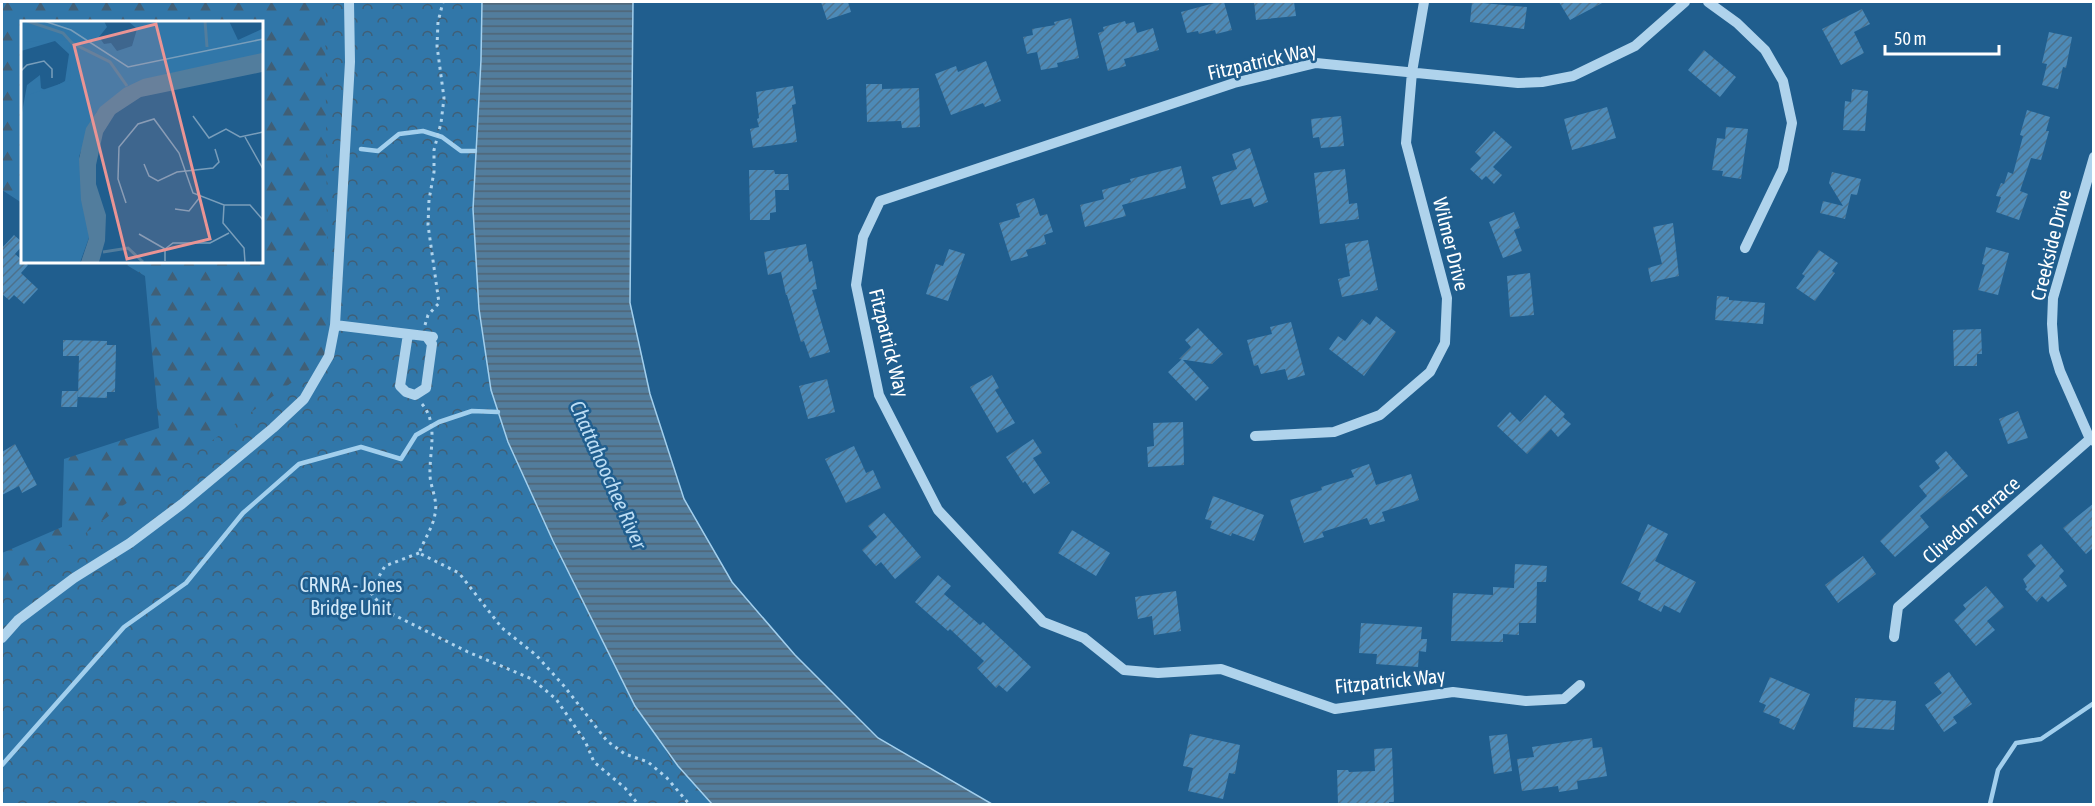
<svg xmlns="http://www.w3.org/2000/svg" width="2095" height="806" viewBox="0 0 2095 806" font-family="'Asap Condensed',sans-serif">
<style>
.forest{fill:url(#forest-firs)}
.park{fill:url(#park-crowns)}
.water{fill:url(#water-rules);stroke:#a2cfed;stroke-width:1.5}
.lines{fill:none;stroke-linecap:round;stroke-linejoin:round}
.stream{stroke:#a2cfed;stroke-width:4.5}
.building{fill:url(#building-hatch)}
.path{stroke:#afd3ec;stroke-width:3;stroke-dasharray:3 4.5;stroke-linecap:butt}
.minor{stroke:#afd3ec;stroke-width:10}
.labels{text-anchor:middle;stroke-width:5;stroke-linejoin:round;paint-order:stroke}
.street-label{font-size:20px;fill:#fff;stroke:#205e8e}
.park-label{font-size:20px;fill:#d4eaf9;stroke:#205e8e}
.water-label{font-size:21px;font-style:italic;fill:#bbdcf3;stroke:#205e8e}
.inset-river{fill:none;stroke:#527d9d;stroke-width:3}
.inset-road{fill:none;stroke:#799ebb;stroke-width:1.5}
.view{fill:#ea9494;fill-opacity:0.15;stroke:#ea9494;stroke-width:3}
.inset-edge{fill:none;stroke:#fff;stroke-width:3}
</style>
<defs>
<pattern id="forest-firs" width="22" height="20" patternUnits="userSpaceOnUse" patternTransform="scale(1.5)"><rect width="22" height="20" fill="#3177a9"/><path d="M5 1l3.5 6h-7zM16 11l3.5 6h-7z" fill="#405f76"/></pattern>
<pattern id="park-crowns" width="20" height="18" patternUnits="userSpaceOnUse" patternTransform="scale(1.5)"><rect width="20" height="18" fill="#3177a9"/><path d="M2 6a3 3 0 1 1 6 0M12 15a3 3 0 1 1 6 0" fill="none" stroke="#405f76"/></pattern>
<pattern id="water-rules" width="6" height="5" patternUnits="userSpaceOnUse" patternTransform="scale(1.5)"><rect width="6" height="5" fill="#527d9d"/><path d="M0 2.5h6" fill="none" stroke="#4f6474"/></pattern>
<pattern id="building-hatch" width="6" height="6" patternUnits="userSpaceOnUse" patternTransform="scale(1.5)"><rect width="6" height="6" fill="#4d8ab7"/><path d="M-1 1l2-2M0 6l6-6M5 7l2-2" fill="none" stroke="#4d718c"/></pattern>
</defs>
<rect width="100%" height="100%" fill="#205e8e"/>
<path class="forest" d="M2,2H483L661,747L719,804H2V553L62,527L64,459L159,428L145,276L120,261H261V22H22V203L2,190Z"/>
<path class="park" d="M325,2H478L475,151L600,634L696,804H2V594L328,356Z"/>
<path class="water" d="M482,2H633L630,303L650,394L684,499L732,582L795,655L878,738L992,804H712L678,766L635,706L553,541L508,442L491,390L479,309L473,209L481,60Z"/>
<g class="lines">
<path class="stream" d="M361,149L378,151L399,134L423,131L442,137L461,151H475
M2,765L124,627L186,583L243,513L299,464L361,447L401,459L416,435L439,422L472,411L498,412
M1990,804L1998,770L2016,743L2041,739L2094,703"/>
</g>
<path class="building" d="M821,2H848L851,12L827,20Z
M1218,2H1224L1232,30L1216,34L1215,30L1199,34L1198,31L1187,33L1181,12Z
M1254,2H1294L1296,16L1256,20Z
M1472,2L1527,7L1524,29L1470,22Z
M1559,2H1604L1570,20Z
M1862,9L1870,24L1854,32L1864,53L1841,65L1822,29Z
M1071,18L1079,58L1057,63L1058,67L1041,70L1037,52L1027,54L1023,37L1033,35L1032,29L1055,25L1054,22Z
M1125,21L1126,24L1134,22L1137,33L1153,28L1159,50L1124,59L1126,66L1108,71L1098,33L1104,31L1103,27Z
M2049,32L2072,37L2066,68L2063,67L2058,89L2042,85L2047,64L2042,63Z
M1704,50L1736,77L1720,97L1688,70Z
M986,61L1001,101L985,107L983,103L951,115L935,74L956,66L958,72Z
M866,84H882V89L919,88L920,127L902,128L901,121L867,122Z
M793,86L796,104L792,105L797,142L753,148L750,129L759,127L757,119L759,118L756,92Z
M1852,89L1868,91L1865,131L1843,130L1845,101L1851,102Z
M1607,107L1616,138L1572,150L1564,119Z
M2027,110L2050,117L2046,131H2049L2041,160L2031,158L2020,191L2028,194L2019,220L1996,212L2001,197L1996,196L2001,183L2004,184L2008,172L2013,174L2023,136L2020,135Z
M1341,116L1344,146L1321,148L1319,137L1313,138L1311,119Z
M1726,127L1748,129L1741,179L1722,176L1723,171L1712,170L1717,138L1725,139Z
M1494,131L1512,147L1493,167L1502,175L1494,184L1486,176L1482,180L1470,169L1481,158L1475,152Z
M1250,148L1268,202L1254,207L1251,198L1221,205L1212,177L1237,169L1232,154Z
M1181,166L1186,188L1122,205L1126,216L1085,227L1080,205L1104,199L1102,190L1131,182L1130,179Z
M1345,169L1349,204L1357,203L1359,219L1320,224L1314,173Z
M749,170H774L775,174H788L789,190H775L776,212L770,213V220H750Z
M1832,172L1861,179L1857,195L1851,194L1845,219L1820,213L1823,201L1843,206L1829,183Z
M1034,198L1040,216L1047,214L1053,232L1044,235L1046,244L1026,250L1028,256L1011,261L999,223L1020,217L1016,204Z
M1514,212L1520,228L1514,230L1522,251L1503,258L1489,222Z
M1673,223L1679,276L1651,282L1648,268L1662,264L1653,227Z
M14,235L22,242V246L15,254L28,265L21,273L38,289L24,304L14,295L9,300L2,294V248Z
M1368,240L1378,290L1342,297L1338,279L1350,276L1345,244Z
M806,244L809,262L812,261L817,289L812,290L830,352L810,358L804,341L801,342L787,295H786L781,272L768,275L764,252Z
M1986,247L2009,253L1998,295L1978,290L1985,265L1982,264Z
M949,249L965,254L948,301L926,294L936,264L943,266Z
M1819,250L1838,263L1832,271L1835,273L1815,301L1796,288L1805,276L1802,274Z
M1530,273L1534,315L1510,317L1507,276Z
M1717,296L1729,297V300L1765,303L1763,324L1715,320Z
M1376,316L1396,332L1364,376L1329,349L1338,336L1345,341L1362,319L1370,325Z
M1291,322L1305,375L1288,380L1285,369L1261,374L1258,365L1254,366L1247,340L1272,334L1270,327Z
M1198,328L1223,354L1212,364L1179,359L1191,347L1185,340Z
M1981,329L1982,354H1977V366H1954L1953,330Z
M63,340L107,341V345H116L115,392H107V398L78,397L79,356H63Z
M1182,359L1209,388L1196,401L1168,372Z
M992,375L999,388L995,390L1015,423L997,433L970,387Z
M827,379L835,412L808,419L799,386Z
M62,391H78L77,407H61Z
M1545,395L1565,414L1563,417L1571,424L1558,437L1551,429L1527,454L1497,426L1510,412L1520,422Z
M2018,411L2028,438L2008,444L1999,419Z
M1183,422L1184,465L1148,467L1147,447L1154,446L1153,423Z
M1033,439L1042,453L1033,458L1050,483L1034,494L1025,481L1023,483L1006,457Z
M15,444L37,485L22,493L19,486L2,495V452Z
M854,446L866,473L873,470L881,488L846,503L825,459Z
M1946,451L1968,476L1920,516L1929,527L1895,557L1880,541L1927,496L1919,486L1940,468L1935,461Z
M1369,464L1376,485L1411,474L1419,500L1382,512L1385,521L1370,525L1367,518L1322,532L1324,537L1304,543L1290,500L1322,490L1321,487L1354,477L1351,470Z
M1213,496L1264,515L1254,541L1232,533L1231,536L1210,528L1212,521L1205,519Z
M2094,503V547L2086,554L2063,528Z
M884,513L921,557L895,579L881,562L876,566L862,550L877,537L868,526Z
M1648,524L1668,534L1655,561L1696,582L1680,613L1664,605L1661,612L1638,600L1641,593L1621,583Z
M1072,530L1110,553L1096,576L1058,553Z
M2041,544L2064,571L2059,576L2067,586L2048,602L2042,596L2037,602L2025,589L2027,587L2023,579L2036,566L2027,555Z
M1863,556L1876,574L1838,603L1825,585Z
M1515,564L1547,566L1546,582H1537L1536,623H1519V635L1503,634V642L1451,641L1453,593L1493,595V587L1514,588Z
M938,575L951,586L944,594L980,625L983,622L1031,667L1007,692L999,685L996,688L977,668L984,661L950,629L948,631L915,602Z
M1986,586L2004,607L1987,621L1995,630L1976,646L1954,620L1966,609L1963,605Z
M1176,591L1181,631L1154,635L1152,616L1138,619L1135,597Z
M1361,623L1422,627L1421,639H1427L1426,652L1419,651L1418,667L1376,664L1377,654L1359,653Z
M1949,672L1972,704L1953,717L1957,723L1944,732L1925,705L1942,693L1934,683Z
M1770,677L1810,694L1794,730L1779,723L1780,719L1763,712L1766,705L1759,702Z
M1855,698L1896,701L1894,730L1853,727Z
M1190,734L1240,745L1235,774L1229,773L1223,799L1188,791L1193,768L1183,766Z
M1507,734L1512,771L1494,774L1489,736Z
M1592,738L1593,748L1602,747L1607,776L1577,781L1578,789L1559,792L1558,786L1522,791L1517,759L1534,757L1532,747Z
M1392,748L1394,802H1389V804H1338L1337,770H1348L1349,772L1375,771L1374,749Z"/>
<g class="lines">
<path class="path" d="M425,325L428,315L439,303L428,225L429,200L434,172V150L441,123L444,98L437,46L438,22L443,2
M422,404C439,424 429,452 430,476C431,489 438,500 435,514C433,527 424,540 419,553L459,573L502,628L536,655L564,686L607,741L625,754L648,762L667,778L689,804
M419,553L385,566L370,592L386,611L468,652L532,679L556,699L585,741L594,762L625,788L638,804"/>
<path class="minor" d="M1708,2L1737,23L1765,50L1783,81L1792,123L1783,169L1745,248
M2094,157L2053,298L2052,324L2054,351L2060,371L2090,439L2094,441
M335,325L433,337
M408,334L400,386L406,392L415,395L426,388L432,344L427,337
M1255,436L1334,432L1380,415L1430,372L1445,343L1447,298L1406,143L1412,72L1424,2
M1894,637L1898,607L2090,439
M2,638L18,620L74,578L130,543L182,504L273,428L304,399L329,356L335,325L350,62L349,2
M1580,685L1564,699L1526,701L1453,692L1335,709L1221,669L1158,673L1124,670L1084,638L1043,622L938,510L879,395L856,285L863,237L880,201L1234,83L1316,63L1518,83L1542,82L1573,76L1635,46L1685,2"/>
</g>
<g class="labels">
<g class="street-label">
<text transform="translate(1262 61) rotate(-13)" y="7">Fitzpatrick Way</text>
<text transform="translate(1451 244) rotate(76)" y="7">Wilmer Drive</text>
<text transform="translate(2051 245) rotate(-76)" y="7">Creekside Drive</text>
<text transform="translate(889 343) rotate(76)" y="7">Fitzpatrick Way</text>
<text transform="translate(1971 520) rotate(-41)" y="7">Clivedon Terrace</text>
<text transform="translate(1390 681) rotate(-6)" y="7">Fitzpatrick Way</text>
</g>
<g class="park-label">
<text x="351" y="592">CRNRA - Jones<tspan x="351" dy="23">Bridge Unit</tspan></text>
</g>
<g class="water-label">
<text transform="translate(608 475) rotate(66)" y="7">Chattahoochee River</text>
</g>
</g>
<g transform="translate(21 21)">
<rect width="242" height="242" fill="#205e8e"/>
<path d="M0,0H83L86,6L78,16L83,23L90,22L96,30L111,25L116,8L107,0H208L217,19L241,8V34L76,90L58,135L68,216L59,241H0V97L6,64L19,54L20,67L26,70L44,60L48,33L34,20L0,30Z" fill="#3177a9"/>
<path d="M3,0H30L71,16L107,46L241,16V34L132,56L86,81L69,97L58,135L68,216L59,241H0V98L7,74L50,59L48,19L0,21Z" fill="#3177a9"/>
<path d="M241,32V51L120,76L94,93L82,112L75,144V163L85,194L84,220L78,241H60L68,217L60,179L58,138L65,107L79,86L103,67L122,58Z" fill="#527d9d"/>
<path class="inset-river" d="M6,0L42,12L51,22L89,41L106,65M184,0L186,26M82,231L107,227L122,241"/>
<path class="inset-road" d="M23,0L50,9L107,46L242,18M0,50L6,44L23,40L31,48V57M172,95L188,117L205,108L219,116L242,111M224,116L242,148M123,143L128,155L137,160L156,151L192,147L198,141L194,128M105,182L97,158L98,126L117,103L133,98L158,132L172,172L203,184H229L242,199M203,184L202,202L223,227L224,241M154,188L168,190L179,176M118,213L144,228M144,240V228L152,222H189L208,212"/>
<path class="view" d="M135,3L189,218L106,238L53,24Z"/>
<rect width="242" height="242" class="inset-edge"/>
</g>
<rect width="2095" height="806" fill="none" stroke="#ffffff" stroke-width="6"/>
<path d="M1885 45v9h114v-9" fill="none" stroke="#ffffff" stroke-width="3"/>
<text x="1894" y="45" font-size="18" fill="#ffffff" stroke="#205e8e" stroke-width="4.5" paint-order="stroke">50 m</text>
</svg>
